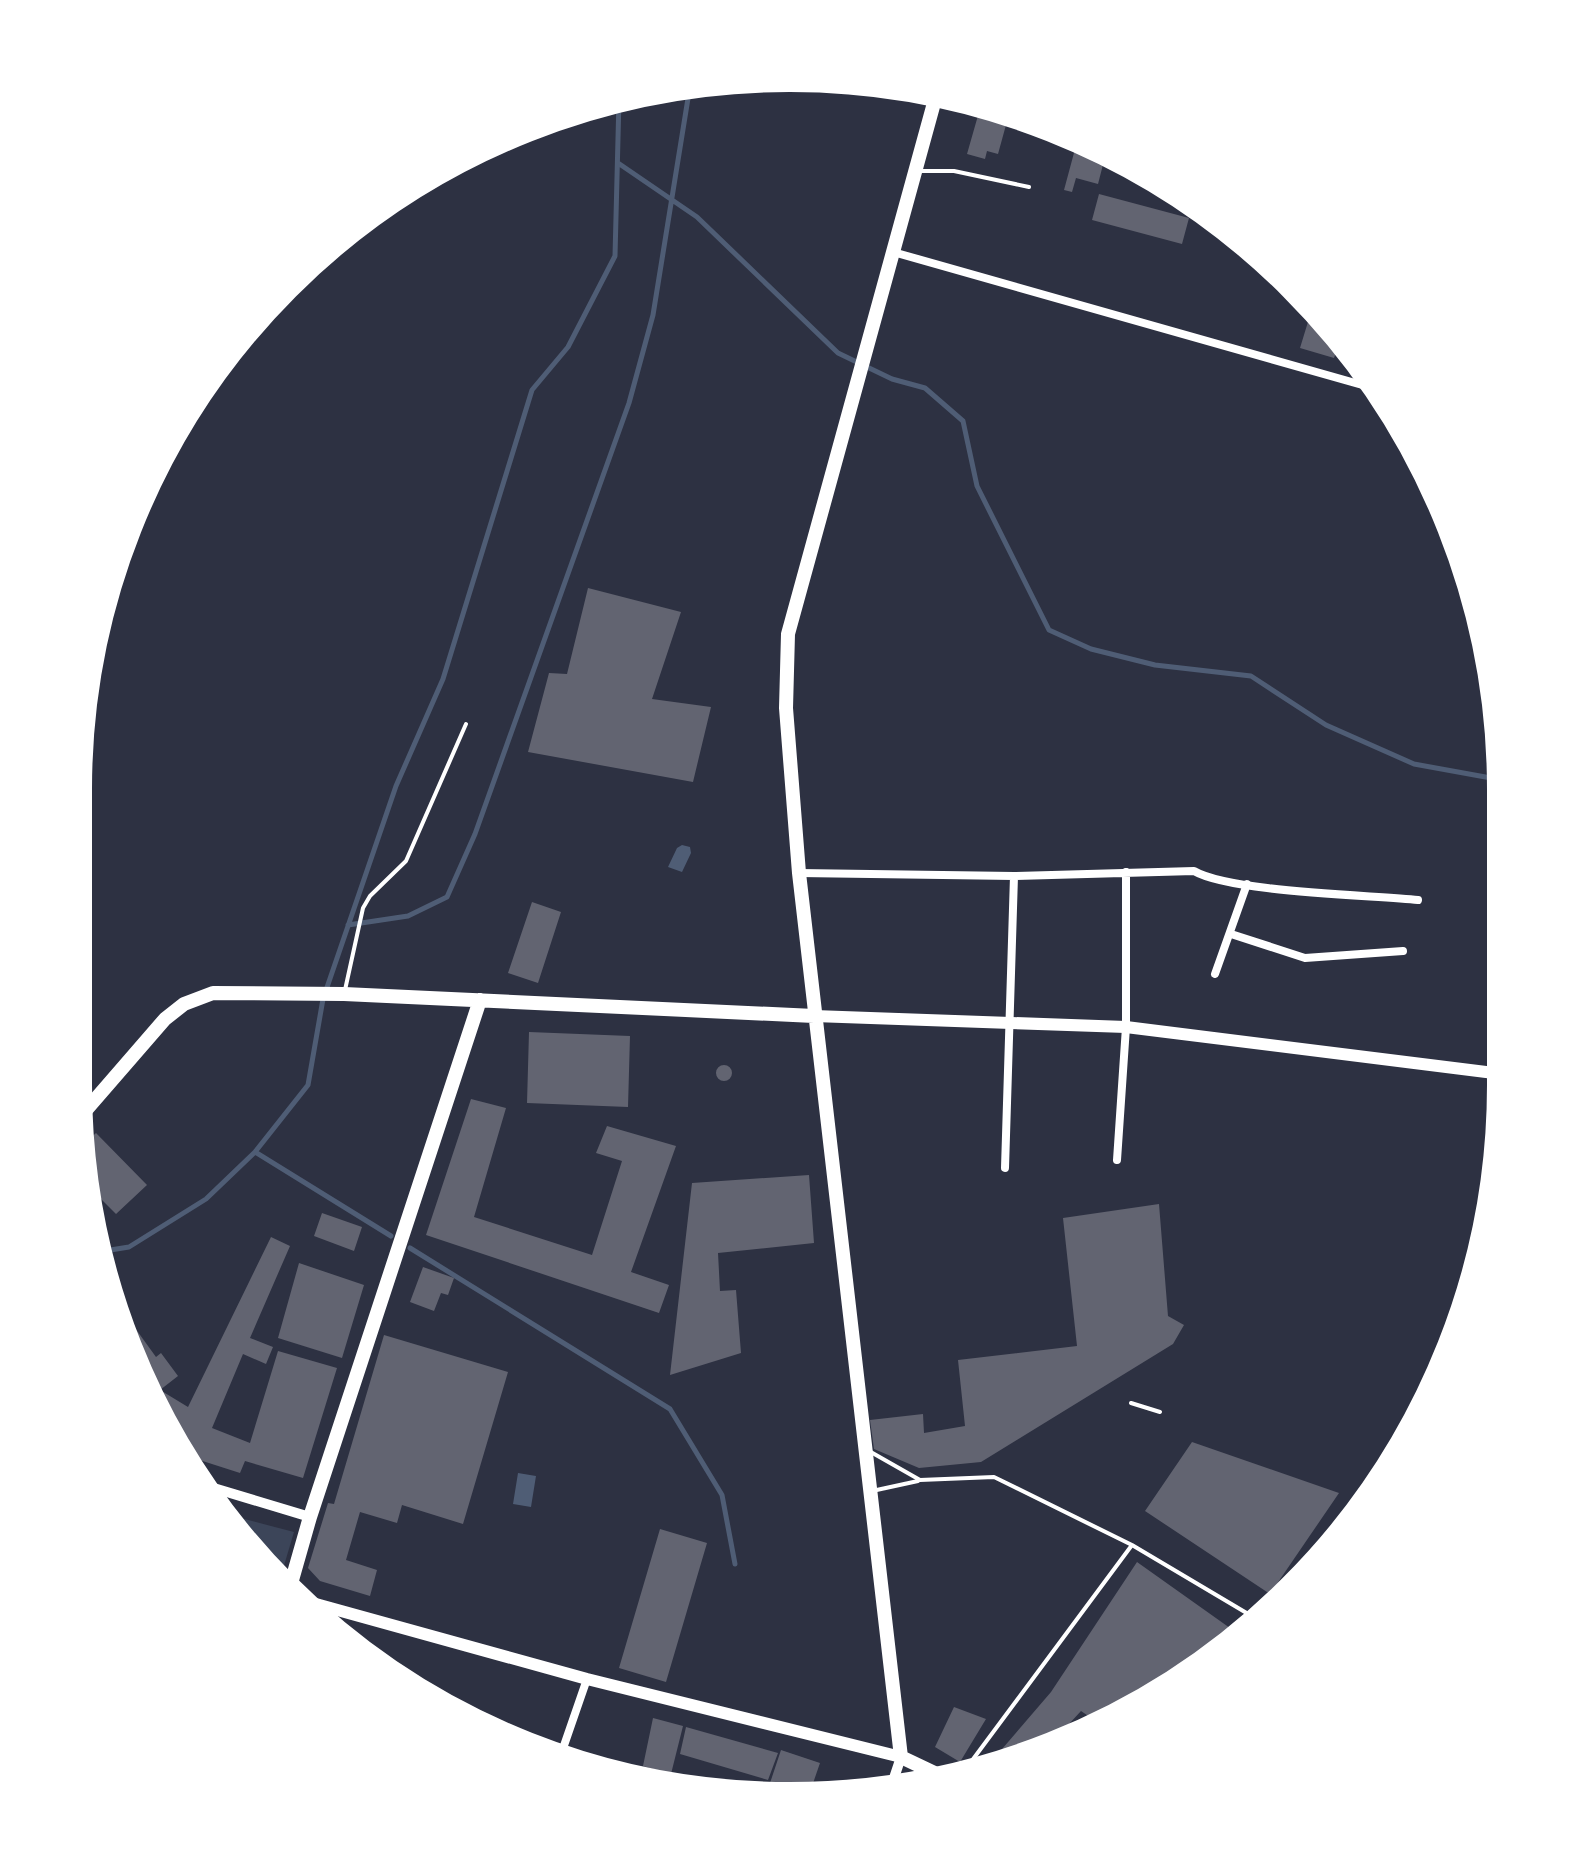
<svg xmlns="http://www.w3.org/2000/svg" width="1579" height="1874" viewBox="0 0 1579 1874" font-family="Signika,sans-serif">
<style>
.green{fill:#3c4559}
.water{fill:#4f5d75}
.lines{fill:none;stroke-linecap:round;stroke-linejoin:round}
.stream{stroke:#4f5d75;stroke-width:5}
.building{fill:#626471}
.service{stroke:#fff;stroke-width:4}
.minor{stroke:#fff;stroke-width:8}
.tertiary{stroke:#fff;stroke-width:10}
.secondary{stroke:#fff;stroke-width:12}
.primary{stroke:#fff;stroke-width:14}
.rim{fill:none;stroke:#fff;stroke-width:4}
</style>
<rect width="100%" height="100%" fill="#2d3142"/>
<path class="green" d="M225,1514L294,1532L280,1579L253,1555Z"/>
<path class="water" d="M682,845L690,847L691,853L682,872L668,867L677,848Z
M518,1473L536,1476L531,1507L513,1504Z"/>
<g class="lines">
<path class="stream" d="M618,163L697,217L838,353L892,379L925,388L963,421L977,486L1049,630L1091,649L1155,665L1251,676L1326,725L1414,764L1502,780
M348,925L408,916L447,897L475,834L629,403L653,315L690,86
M255,1152L391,1236
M410,1248L670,1409L722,1495L735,1564
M98,1252L129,1247L206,1199L255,1152L308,1085L323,999L396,786L443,679L532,390L568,347L615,256L619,99"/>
</g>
<path class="building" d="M981,105L1009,114L998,154L987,151L985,159L967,154Z
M1078,138L1106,153L1098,184L1076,178L1072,192L1064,190Z
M1099,194L1189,218L1182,244L1092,220Z
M1311,312L1318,314L1340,341L1334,358L1300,348Z
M588,588L681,612L652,699L711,707L693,782L528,752L549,673L567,674Z
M532,902L561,912L538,983L508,973Z
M529,1032L630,1036L628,1107L527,1103Z
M716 1073a8 8 0 1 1 16 0a8 8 0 1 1-16 0Z
M471,1099L506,1108L474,1217L592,1255L622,1161L596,1153L607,1126L676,1146L631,1272L669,1285L659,1313L426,1235Z
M96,1133L147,1185L116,1214L89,1187L84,1144Z
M809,1175L814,1243L718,1253L720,1291L736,1290L741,1353L670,1375L692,1183Z
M1159,1204L1168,1316L1184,1325L1173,1344L981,1462L919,1468L874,1449L870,1420L923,1414L924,1433L965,1426L958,1360L1077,1346L1063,1218Z
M322,1213L362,1227L354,1251L314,1236Z
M271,1237L290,1246L250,1338L273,1347L266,1364L243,1354L212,1428L250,1443L278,1351L337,1368L303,1478L245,1461L240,1473L187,1456L150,1400L117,1314L122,1310L156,1357L161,1353L178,1376L160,1390L188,1407Z
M299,1263L364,1285L342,1358L278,1338Z
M423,1267L454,1278L448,1295L441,1293L434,1311L410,1302Z
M384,1335L508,1372L463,1524L402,1505L397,1523L360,1512L346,1560L377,1570L370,1596L320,1581L308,1568L328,1503L334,1504Z
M1192,1442L1339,1493L1270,1594L1145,1511Z
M660,1529L707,1543L666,1682L619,1668Z
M1137,1562L1237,1633L1186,1677L1100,1724L1081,1711L1047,1748L990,1763L1051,1692Z
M954,1707L986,1719L960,1762L935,1747Z
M653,1718L683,1726L671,1774L643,1766Z
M686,1727L778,1753L768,1780L680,1754Z
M781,1750L820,1763L810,1792H767Z"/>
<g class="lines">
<path class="service" d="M918,171H954L1029,187
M345,990L363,908L370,896L406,861L466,724
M1131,1403L1160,1412
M869,1451L920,1480L994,1477L1132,1545L965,1770
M872,1491L918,1481
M1132,1545L1255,1618"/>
<path class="minor" d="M893,252L1380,390
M1376,386L1396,431L1404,433
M799,873L1014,876L1194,871C1230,892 1369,895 1418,900
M1231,934L1305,958L1403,951
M1215,974L1247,884
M1117,1160L1126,1027V872
M1005,1168L1014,876
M559,1760L587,1679"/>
<path class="tertiary" d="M207,1486L310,1517
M890,1790L901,1757"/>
<path class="secondary" d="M814,1016L1126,1027L1502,1074
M305,1601L587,1679L901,1757"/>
<path class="primary" d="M937,92L788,634L786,708L799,873L901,1757L941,1776
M80,1117L165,1019L184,1004L213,993L344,994L814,1016
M290,1587L310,1517L480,1000"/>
</g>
<path d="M0 0H1579V1874H0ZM789 90H790A699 699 0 0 1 1489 789V1085A699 699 0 0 1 790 1784H789A699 699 0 0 1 90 1085V789A699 699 0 0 1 789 90Z" fill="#fff" fill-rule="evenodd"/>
<path class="rim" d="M789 90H790A699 699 0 0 1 1489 789V1085A699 699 0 0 1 790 1784H789A699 699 0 0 1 90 1085V789A699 699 0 0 1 789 90Z"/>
</svg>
